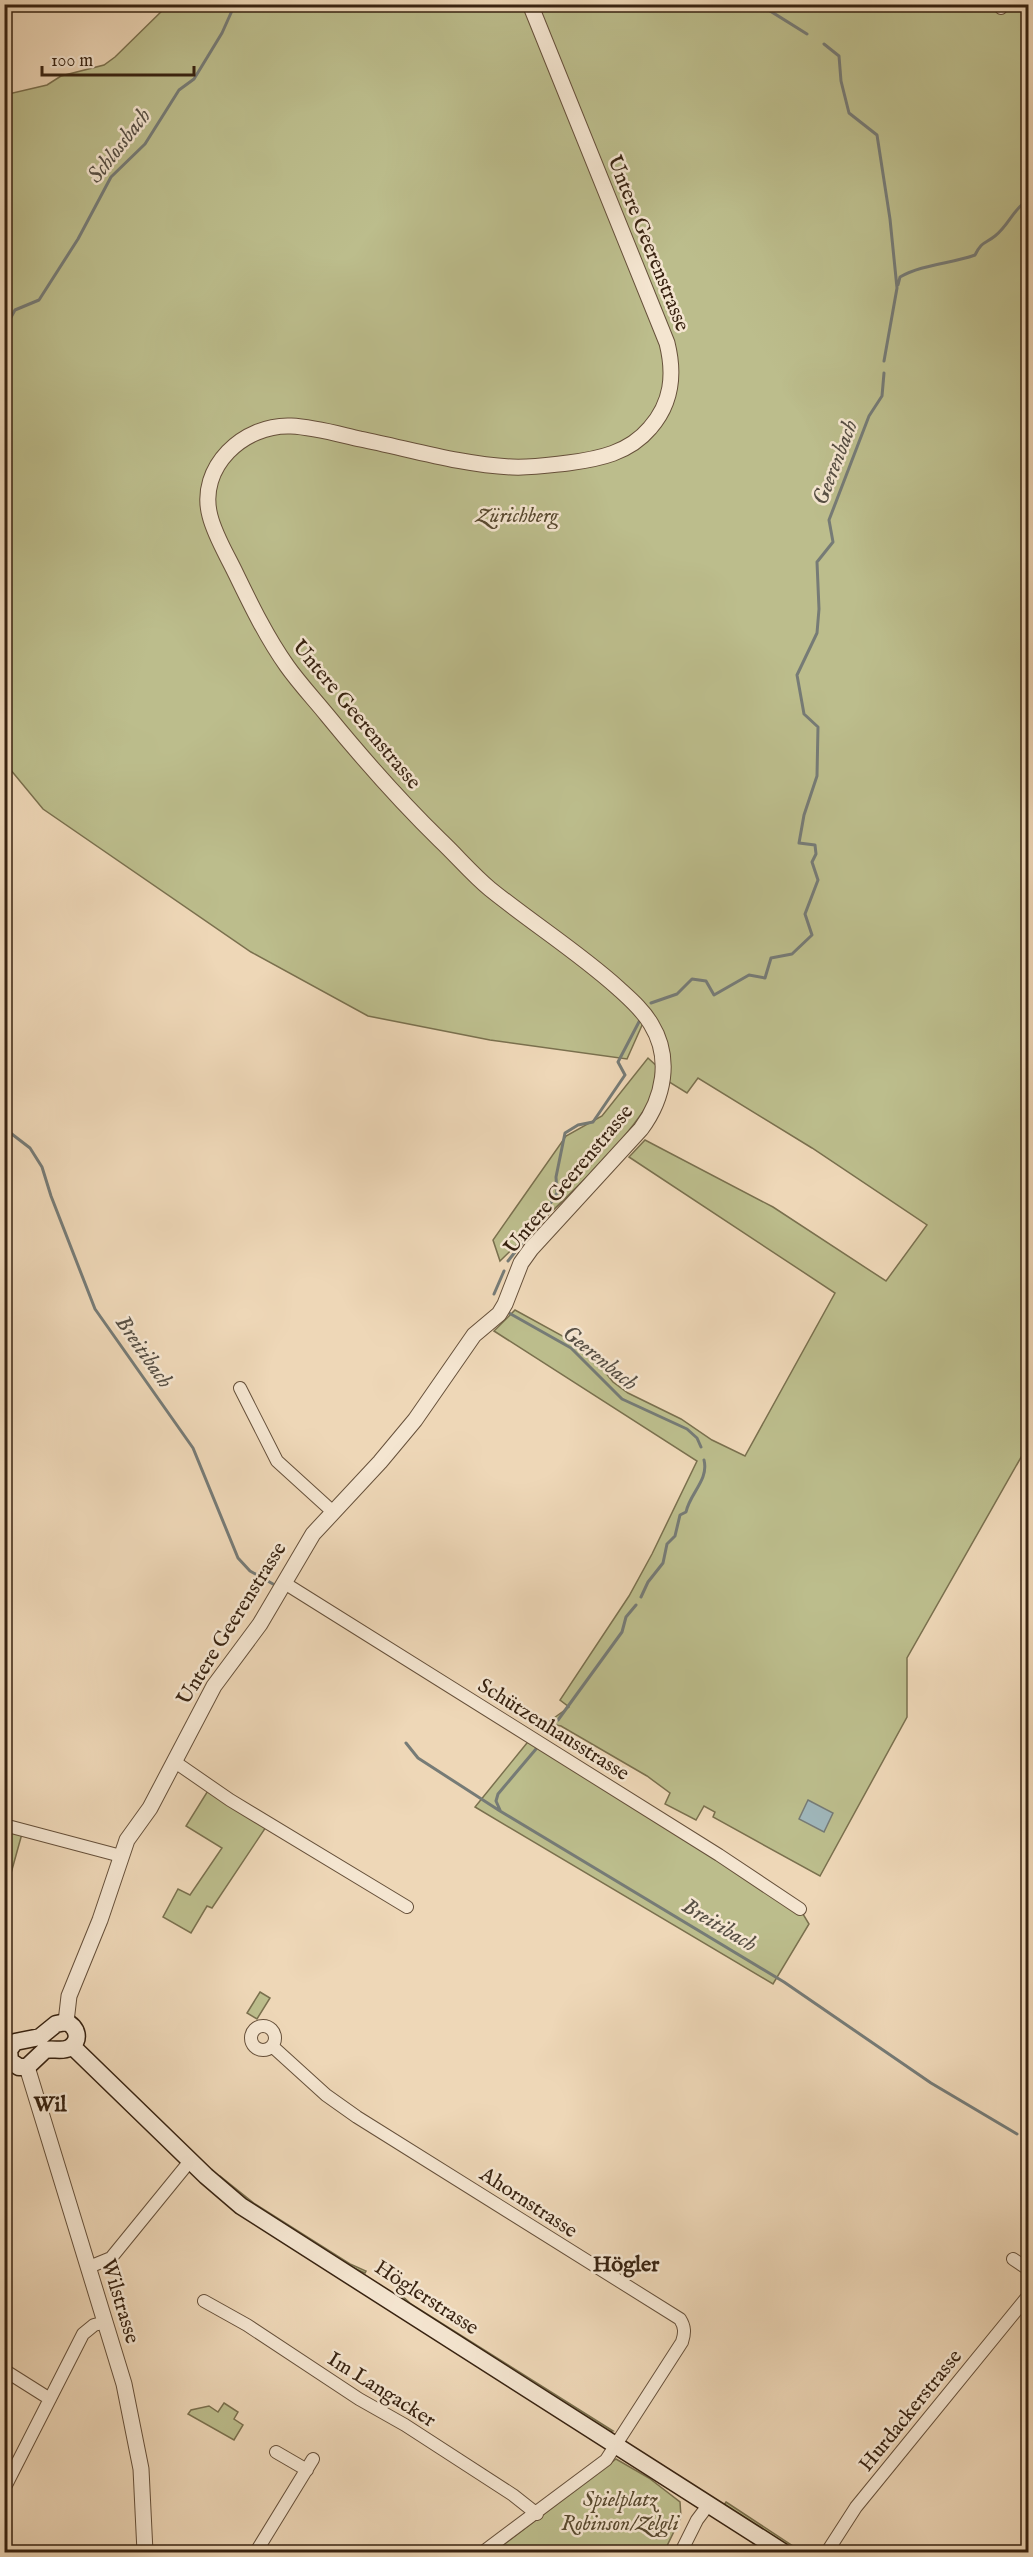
<svg xmlns="http://www.w3.org/2000/svg" width="1033" height="2557" viewBox="0 0 1033 2557" font-family="'IM FELL English',serif">
<style>
.green{fill:#bcbd8c;stroke:#7a704e;stroke-width:1.5}
.water{fill:#9fb6ba;stroke:#767b76;stroke-width:1.5}
.lines{fill:none;stroke-linecap:round;stroke-linejoin:round}
.stream{stroke:#767b76;stroke-width:3}
.minor-casing{stroke:#66503a;stroke-width:14}
.tertiary-casing{stroke:#66503a;stroke-width:17}
.secondary-casing{stroke:#382311;stroke-width:19}
.minor{stroke:#f4e5d0;stroke-width:12}
.tertiary{stroke:#f4e5d0;stroke-width:15}
.secondary{stroke:#f4e5d0;stroke-width:16}
.labels{text-anchor:middle;stroke-width:5;stroke-linejoin:round;paint-order:stroke}
.street-label{font-size:21px;fill:#382311;stroke:#f4e5d0}
.park-label{font-size:21px;font-style:italic;fill:#594a30;stroke:#f4e5d0}
.water-label{font-size:22px;font-style:italic;fill:#574f44;stroke:#f4e5d0}
.neighbourhood-label{font-size:22px;font-weight:bold;fill:#382311;stroke:#f4e5d0}
</style>
<rect width="100%" height="100%" fill="#eed7b7"/>
<filter id="stains"><feTurbulence type="fractalNoise" baseFrequency=".00333" numOctaves="4"/><feColorMatrix values="0 0 0 0 .2 0 0 0 0 .09 0 0 0 0 .02 0 0 0 .5 -.17"/></filter>
<radialGradient id="worn" r=".72"><stop offset=".6" stop-color="#630" stop-opacity="0"/><stop offset="1" stop-color="#630" stop-opacity=".3"/></radialGradient>
<path class="green" d="M1011,4L1028,9V1445L907,1658V1717L820,1876L713,1817L715,1812L704,1806L696,1820L665,1804L670,1793L647,1776L561,1726L547,1723L569,1707L560,1700L629,1596L652,1554L697,1461L494,1331L515,1310L579,1345L591,1355L613,1382L628,1393L681,1419L712,1440L745,1456L835,1293L629,1157L645,1140L773,1207L886,1281L927,1225L812,1148L698,1078L687,1093L663,1078C629,1147 554,1207 500,1261L493,1240L566,1136L602,1116L648,1058L660,1069L653,1039L643,1023L627,1059L490,1040L368,1016L251,952L43,809L5,763L4,95L47,85L61,76L104,65L115,57L168,5Z
M531,1738L800,1909L809,1924L773,1984L475,1807Z
M209,1789L266,1827L212,1908L207,1906L191,1933L163,1917L178,1889L190,1895L222,1848L186,1826Z
M5,1825L23,1830L5,1895Z
M260,1992L270,1998L257,2019L247,2013Z
M220,2176L255,2204L350,2264L366,2271L365,2273L349,2266L253,2207L218,2179Z
M398,2292L411,2304L613,2431L608,2432L407,2304L394,2293Z
M224,2403L238,2412L234,2419L243,2425L234,2440L188,2414L191,2410L209,2406L218,2412Z
M616,2459L649,2478L680,2502L681,2517L664,2552H494Z
M726,2502L802,2552H795L724,2505Z"/>
<path class="water" d="M808,1800L833,1813L824,1832L799,1819Z"/>
<g class="lines">
<path class="stream" d="M759,4L807,34
M824,44L839,56L841,81L849,113L877,135L890,219L897,288L884,361
M898,285L900,277C923,264 950,264 975,255C982,241 985,244 995,236C1009,225 1013,209 1028,200
M4,330L15,310L39,300L78,239L111,177L145,144L179,90L194,79L222,33L235,4
M651,1003L677,994L692,979L706,981L714,995L749,975L765,978L771,958L792,954L812,935L805,914L818,880L812,862L816,854L815,845L799,843L804,815L817,776L818,727L804,714L797,675L817,633L819,609L817,562L833,542L829,520L869,416L882,396L884,373
M4,1128L30,1148L42,1167L51,1196L95,1309L193,1448L238,1558L250,1571L273,1584
M508,1261L538,1223L557,1193L556,1177L565,1133L578,1125L593,1122L625,1075L618,1062L641,1018
M494,1294L504,1271
M509,1313L571,1348L622,1399L687,1429L697,1438L701,1447
M641,1597L648,1582L663,1563L667,1544L675,1536L680,1515L686,1512C690,1493 709,1480 704,1460
M558,1720L622,1632L626,1617L636,1605
M406,1743L418,1758L500,1811L784,1982L931,2083L1017,2134
M500,1810L496,1801L498,1794L536,1749
M1026,2139L1028,2140"/>
<g class="minor-casing">
<path id="minor" d="M1001,8V4
M240,1388L277,1461L332,1511
M286,1584L719,1855L800,1909
M175,1762L230,1800L407,1907
M4,1825L121,1856
M251 2038a12 12 0 1 1 24 0a12 12 0 1 1-24 0Z
M272,2046L326,2095L357,2117L680,2319C685,2327 685,2333 682,2342L606,2460L483,2552
M1013,2259L1028,2269
M89,2267L111,2258L190,2161
M204,2301L247,2325L359,2399L405,2425L513,2495L537,2514
M4,2370L50,2399
M276,2452L307,2470
M4,2489L83,2334L94,2325L106,2322
M256,2552L313,2459
M681,2552L697,2520L709,2504
M827,2552L856,2507L1028,2296"/>
</g>
<g class="tertiary-casing">
<path id="tertiary" d="M66,2022L69,1996L100,1920L127,1840L150,1808L214,1686L260,1624L313,1534L380,1462L415,1420L474,1335L499,1314L505,1304L521,1263L531,1249L641,1129C664,1098 672,1058 651,1024C643,1010 630,999 618,988C578,952 532,923 490,889C472,874 457,856 440,840C400,801 363,759 327,715C314,699 299,683 287,666C267,638 251,605 236,574C227,555 215,536 210,516C197,467 244,424 291,426C314,427 338,434 360,439C410,449 462,465 512,467C531,468 550,465 568,463C599,459 629,453 650,428C672,403 675,375 667,343L530,4
M27,2067L124,2384L141,2469L145,2552"/>
</g>
<g class="secondary-casing">
<path id="secondary" d="M66,2022C77,2026 82,2041 69,2048C62,2052 53,2048 45,2050L27,2067H19L10,2061L9,2050L15,2042L40,2037L56,2024Z
M72,2046L206,2176L241,2206L783,2552"/>
</g>
<use href="#minor" class="minor"/>
<use href="#tertiary" class="tertiary"/>
<use href="#secondary" class="secondary"/>
</g>
<g class="labels">
<g class="street-label">
<text transform="translate(649 243) rotate(68)" y="7">Untere Geerenstrasse</text>
<text transform="translate(357 714) rotate(50)" y="7">Untere Geerenstrasse</text>
<text transform="translate(568 1179) rotate(-50)" y="7">Untere Geerenstrasse</text>
<text transform="translate(231 1623) rotate(-58)" y="7">Untere Geerenstrasse</text>
<text transform="translate(554 1729) rotate(32)" y="7">Schützenhausstrasse</text>
<text transform="translate(529 2202) rotate(33)" y="7">Ahornstrasse</text>
<text transform="translate(427 2297) rotate(33)" y="7">Höglerstrasse</text>
<text transform="translate(121 2301) rotate(73)" y="7">Wilstrasse</text>
<text transform="translate(382 2389) rotate(32)" y="7">Im Langacker</text>
<text transform="translate(910 2410) rotate(-51)" y="7">Hurdackerstrasse</text>
</g>
<g class="park-label">
<text x="517" y="522">Zürichberg</text>
<text x="620" y="2506">Spielplatz<tspan x="620" dy="24">Robinson/Zelgli</tspan></text>
</g>
<g class="water-label">
<text transform="translate(118 145) rotate(-52)" y="8">Schlossbach</text>
<text transform="translate(834 462) rotate(-69)" y="8">Geerenbach</text>
<text transform="translate(145 1351) rotate(55)" y="8">Breitibach</text>
<text transform="translate(601 1357) rotate(39)" y="8">Geerenbach</text>
<text transform="translate(720 1924) rotate(31)" y="8">Breitibach</text>
</g>
<g class="neighbourhood-label">
<text x="50" y="2111">Wil</text>
<text x="626" y="2271">Högler</text>
</g>
</g>
<rect width="1033" height="2557" fill="none" stroke="#eed7b7" stroke-width="24"/>
<rect x="6" y="6" width="1021" height="2545" fill="none" stroke="#382311" stroke-width="3"/>
<rect x="12" y="12" width="1009" height="2533" fill="none" stroke="#382311" stroke-width="1.5"/>
<path d="M42 66v9h152v-9" fill="none" stroke="#382311" stroke-width="3"/>
<text x="51" y="66" font-size="18" fill="#382311" stroke="#f4e5d0" stroke-width="4.5" paint-order="stroke">100 m</text>
<rect width="100%" height="100%" filter="url(#stains)"/>
<rect width="100%" height="100%" fill="url(#worn)"/>
</svg>
